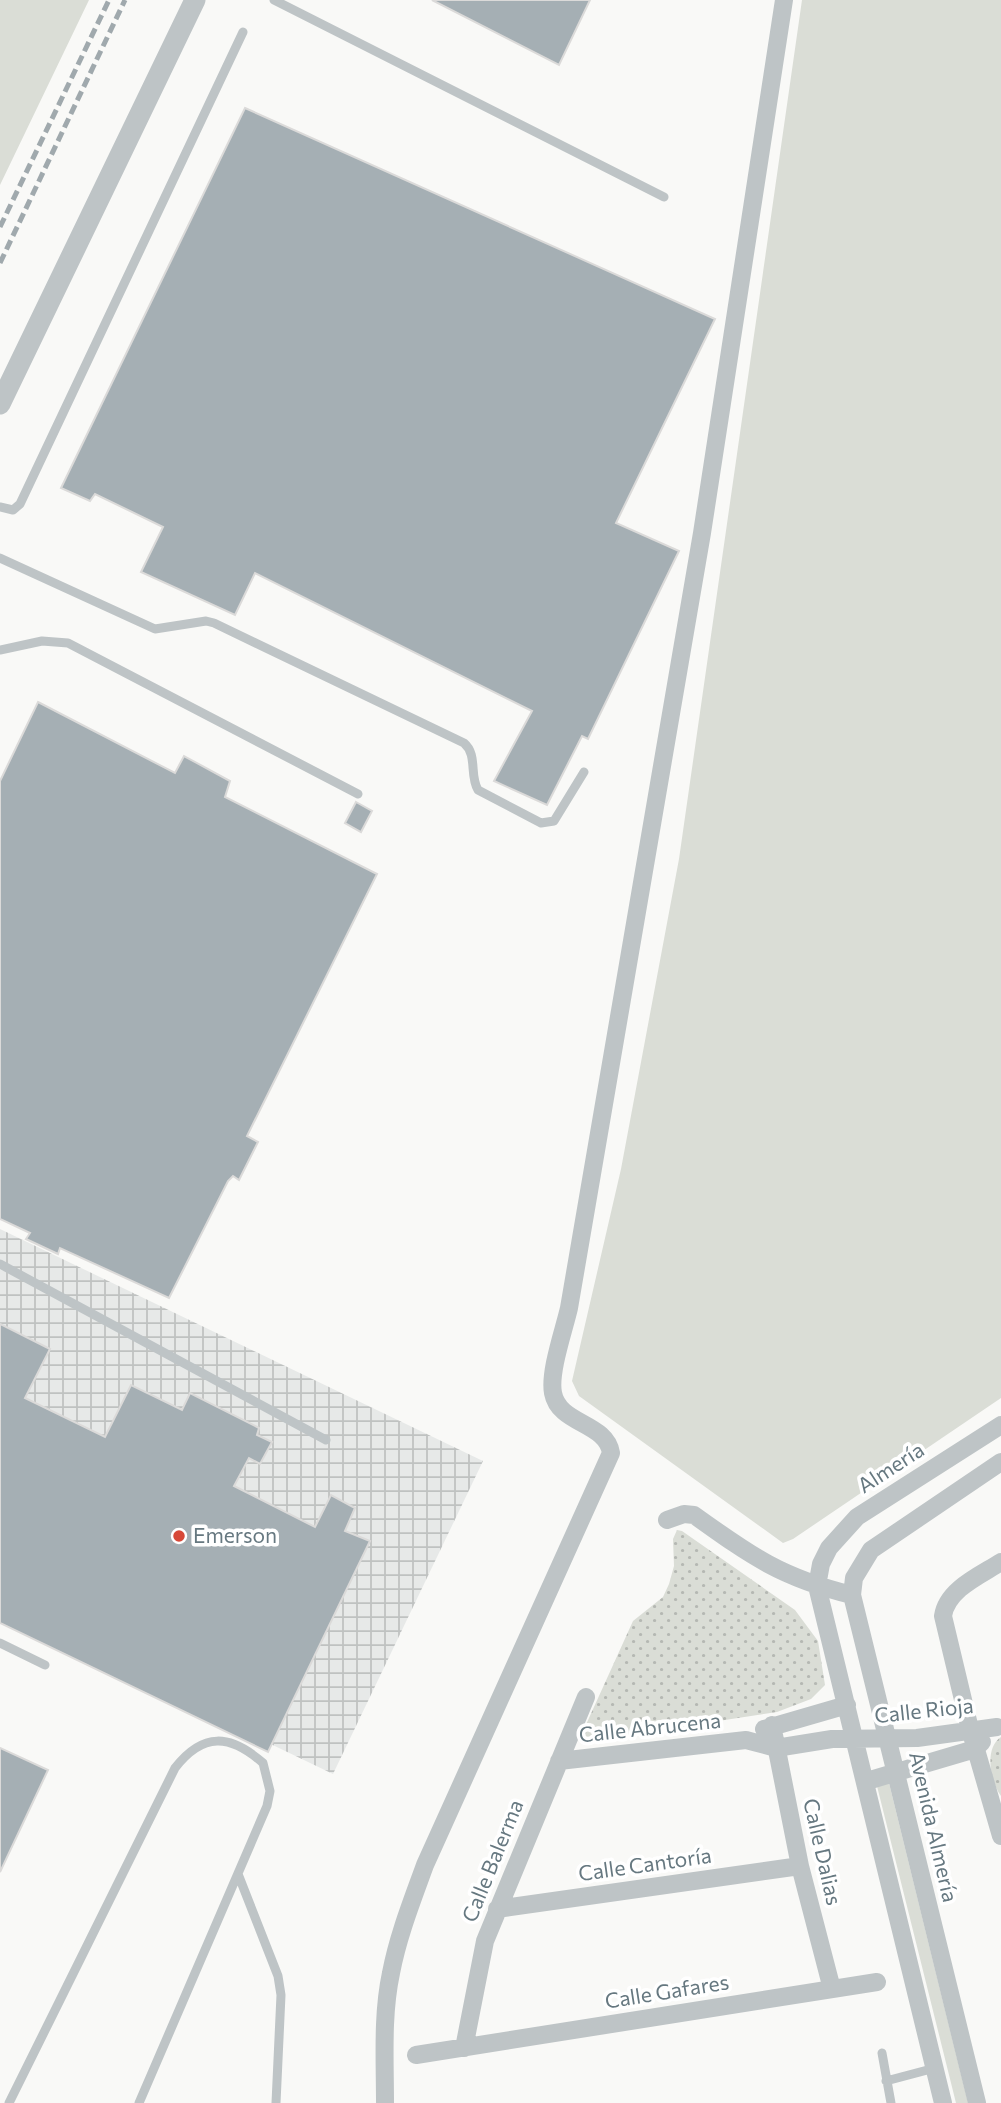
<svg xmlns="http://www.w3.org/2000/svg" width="1001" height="2103" viewBox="0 0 1001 2103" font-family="Commissioner,sans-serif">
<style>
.industrial{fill:url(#industrial-grid)}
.green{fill:#daddd6}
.park{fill:url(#park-dots)}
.building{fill:#a5afb4;stroke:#dbdad9;stroke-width:2}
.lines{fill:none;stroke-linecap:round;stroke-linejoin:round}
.service{stroke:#bec4c6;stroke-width:9}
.minor{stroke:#bec4c6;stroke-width:18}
.tertiary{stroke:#bec4c6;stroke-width:21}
.rail{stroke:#a0a9ad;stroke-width:5;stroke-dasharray:10 5;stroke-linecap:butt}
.poi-dot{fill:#d74838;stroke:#fff;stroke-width:2.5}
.labels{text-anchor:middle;stroke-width:7;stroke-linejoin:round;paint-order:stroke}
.street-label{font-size:21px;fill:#667880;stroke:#fff}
.poi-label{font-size:21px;fill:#667880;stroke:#fff;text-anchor:start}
</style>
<defs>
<pattern id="industrial-grid" width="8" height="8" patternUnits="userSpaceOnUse" patternTransform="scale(1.75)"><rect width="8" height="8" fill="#e7e9e8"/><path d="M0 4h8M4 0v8" fill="none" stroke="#bfc2c1"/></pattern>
<pattern id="park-dots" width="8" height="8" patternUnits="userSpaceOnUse" patternTransform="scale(1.75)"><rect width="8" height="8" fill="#daddd6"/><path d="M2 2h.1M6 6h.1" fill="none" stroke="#b5b8b3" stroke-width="1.8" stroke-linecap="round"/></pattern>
</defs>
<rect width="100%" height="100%" fill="#f9f9f7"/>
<path class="industrial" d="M0,1229L483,1461L333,1774L0,1614Z"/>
<path class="green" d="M0,0H89L0,185Z
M802,0H1001V1398L793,1539L783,1543L579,1396L572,1381L621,1169L679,859Z
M889,1783L968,2103H956L877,1786Z"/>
<path class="park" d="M677,1530L682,1531L795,1610L818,1641L825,1685L811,1699L777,1712L588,1741L583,1734L584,1729L633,1621L663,1597L669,1584L674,1566L673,1539Z
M1001,1737V1796C990,1781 984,1748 1001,1737Z"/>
<path class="building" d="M432,0H590L559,65Z
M245,108L715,319L616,523L679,551L588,739L582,736L547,805L494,781L532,711L255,573L235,615L141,572L163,527L95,494L90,501L61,488Z
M38,702L175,773L184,756L230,781L225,797L377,874L247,1136L258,1142L239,1180L233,1176L228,1181L169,1298L60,1248L58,1254L26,1239L30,1233L0,1219V781Z
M356,802L372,811L361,832L345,823Z
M0,1324L50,1349L25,1398L105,1437L131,1385L182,1410L190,1393L259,1428L257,1435L272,1442L260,1464L249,1458L234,1486L315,1527L331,1495L355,1508L345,1531L370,1541L268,1752L0,1623Z
M0,1748L48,1770L0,1872Z"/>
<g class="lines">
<path class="service" d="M274,0L664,197
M0,507L13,510L20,504L243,32
M0,558L155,629L206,621L214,623L464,743C478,755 469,775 478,790L541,823L554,821L584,772
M0,650L42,641L68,643L358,794
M0,1264L326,1440
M0,1643L45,1665
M238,1874L278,1976L281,1995L276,2103
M882,2053L891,2103
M886,2081L935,2068
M9,2103L175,1768C203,1732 230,1734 263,1763L270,1791L267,1806L139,2103"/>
<path class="minor" d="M667,1520L684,1514L694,1515C751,1556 782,1578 852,1595
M1001,1562C981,1575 947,1589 943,1616L970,1729L1001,1836
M772,1725L800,1866L832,1989
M764,1729L847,1705
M559,1761L746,1740L776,1748L832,1739L917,1738L997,1727
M867,1781L975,1749L982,1742
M497,1909L800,1866
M464,2048L485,1941L586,1697
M416,2055L877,1982
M385,2103C385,2060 382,2015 391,1973C398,1936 412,1901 425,1865L611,1453C606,1422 559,1425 553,1393C549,1372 564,1330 569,1308L702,533L784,0
M943,2103L817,1586L821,1564L829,1548L857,1517L1001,1425
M977,2103L852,1595L854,1578L871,1550L1001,1462"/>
<path class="tertiary" d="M0,404L195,0"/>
<path class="rail" d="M0,227L109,0
M0,263L125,0"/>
</g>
<circle class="poi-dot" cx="179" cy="1536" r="7"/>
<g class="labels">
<g class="street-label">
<text transform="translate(891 1468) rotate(-33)" y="7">Almería</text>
<text transform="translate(924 1711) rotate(-6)" y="7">Calle Rioja</text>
<text transform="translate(650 1728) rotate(-6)" y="7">Calle Abrucena</text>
<text transform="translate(933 1827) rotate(77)" y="7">Avenida Almería</text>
<text transform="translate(822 1852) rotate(77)" y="7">Calle Dalias</text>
<text transform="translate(493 1861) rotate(-68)" y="7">Calle Balerma</text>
<text transform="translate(645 1865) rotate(-8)" y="7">Calle Cantoría</text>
<text transform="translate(667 1992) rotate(-9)" y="7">Calle Gafares</text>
</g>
<g class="poi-label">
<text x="193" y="1543">Emerson</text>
</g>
</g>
</svg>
